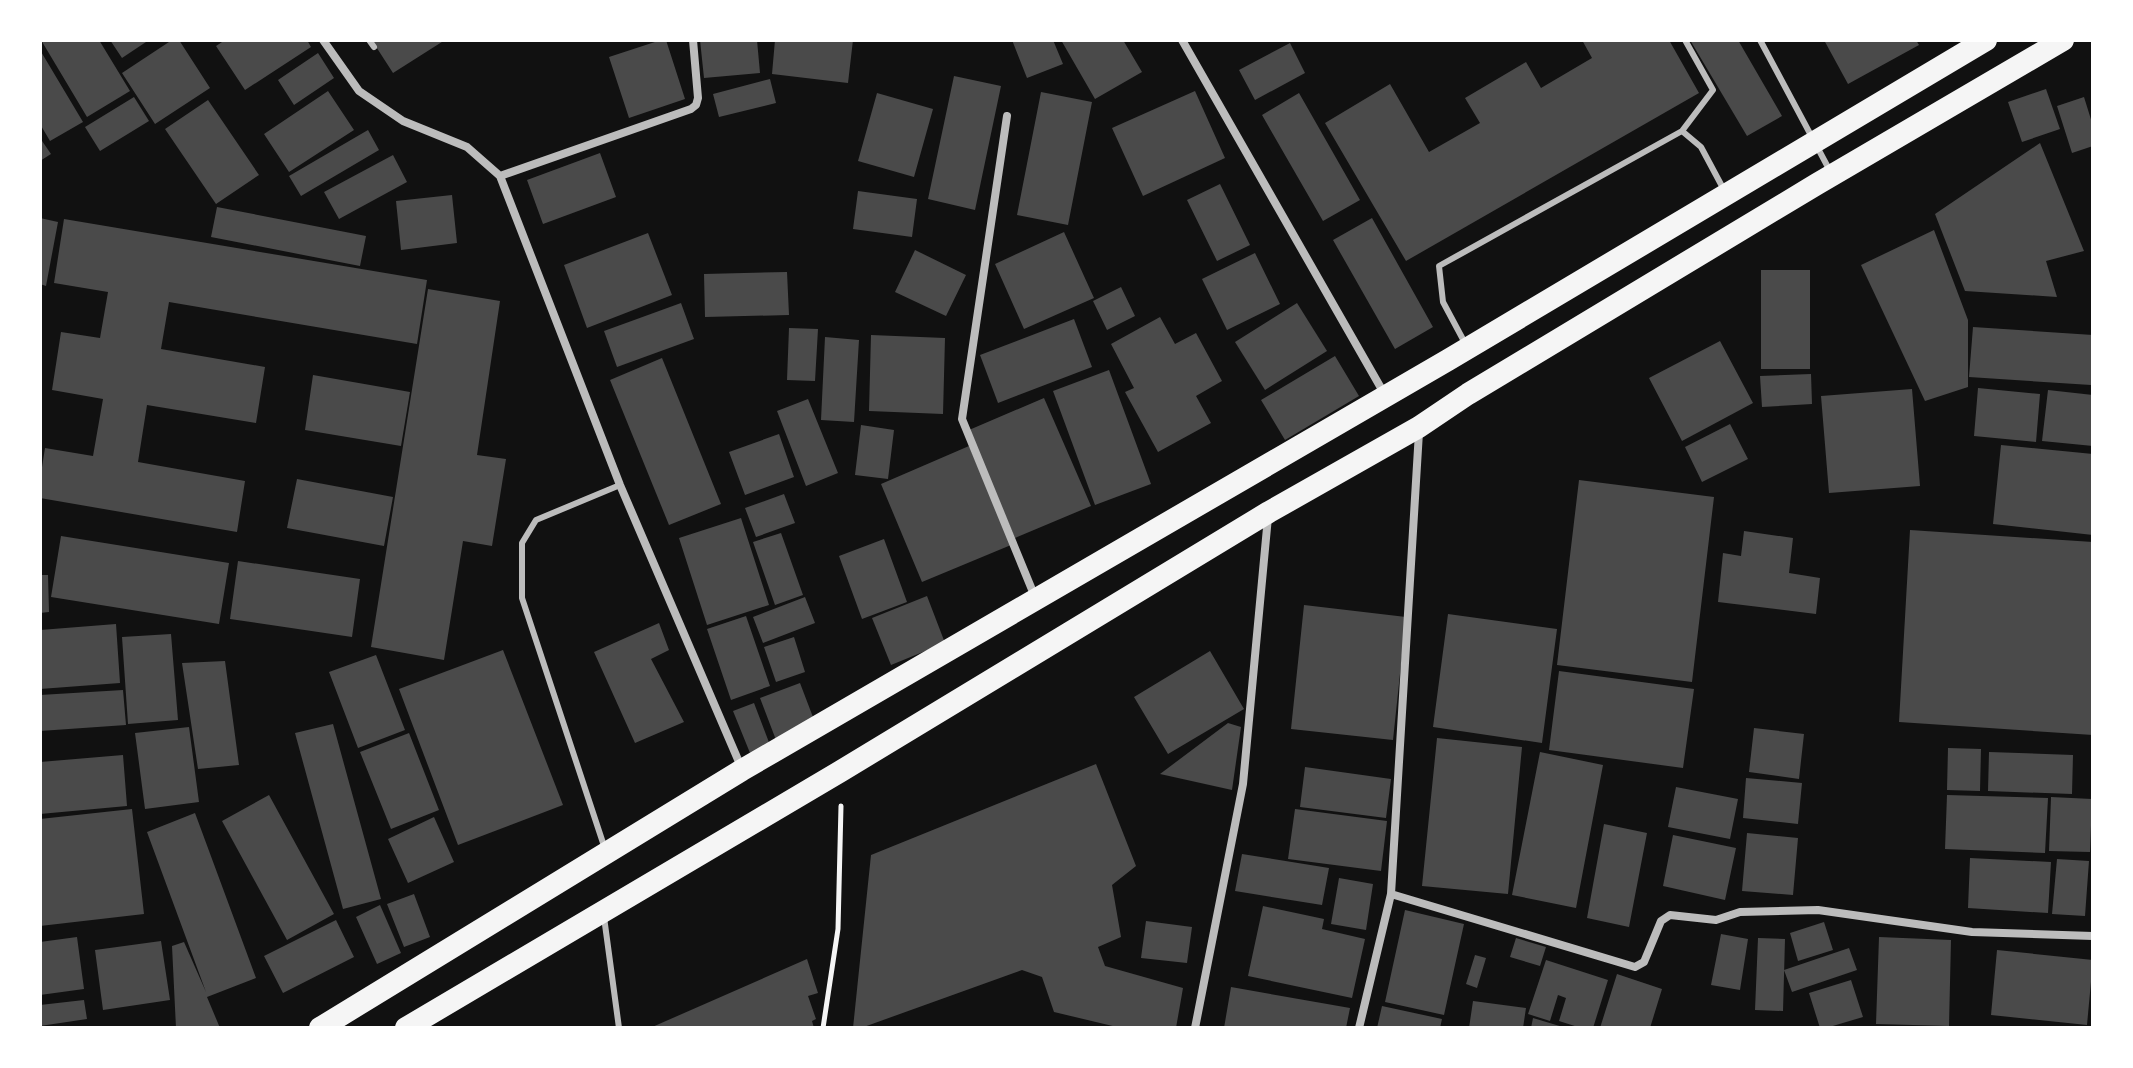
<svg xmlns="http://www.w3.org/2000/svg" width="2133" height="1068" viewBox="0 0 2133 1068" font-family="Arial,sans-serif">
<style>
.building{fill:#4a4a4a}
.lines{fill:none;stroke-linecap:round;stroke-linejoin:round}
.path{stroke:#f5f5f5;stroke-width:5}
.service{stroke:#bcbcbc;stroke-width:6}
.minor{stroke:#bcbcbc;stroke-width:8}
.trunk{stroke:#f5f5f5;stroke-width:22}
</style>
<rect width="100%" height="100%" fill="#111"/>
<path class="building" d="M41,40H99L130,91L87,117Z
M110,40H149L122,58Z
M172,40H179L210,88L155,124L122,73Z
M225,40H307L311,47L245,90L216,46Z
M376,40H445L393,73L373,42Z
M661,40H666L685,99L629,118L609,57Z
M700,40H757L760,73L704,78Z
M775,40H853L848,83L772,74Z
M1012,40H1053L1063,64L1027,78Z
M1061,40H1123L1142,72L1095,99Z
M1582,40H1669L1699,93L1406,261L1325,123L1390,84L1429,152L1480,123L1465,98L1526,62L1541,88L1592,58Z
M1690,40H1738L1782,116L1747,136Z
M1824,40H1916L1919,45L1848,84Z
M1290,43L1305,73L1255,100L1239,70Z
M40,50L83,122L50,141L40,124Z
M318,53L334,78L294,105L278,80Z
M954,76L1001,86L975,210L928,199Z
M770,79L776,103L719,117L713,94Z
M2046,89L2060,129L2022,142L2008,102Z
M328,91L354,130L289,172L264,134Z
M1195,91L1225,158L1143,196L1112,128Z
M1041,92L1092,102L1068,225L1017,215Z
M877,93L933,109L914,177L858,161Z
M1299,93L1360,200L1323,221L1262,115Z
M134,97L149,121L100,151L85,127Z
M2084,97L2093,126V146L2072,153L2057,106Z
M208,100L259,175L216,204L165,129Z
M368,130L379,150L301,196L289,176Z
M40,138L51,154L40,161Z
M2040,143L2084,251L2046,261L2057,297L1965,291L1935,214Z
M600,153L616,197L543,224L527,180Z
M393,155L407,182L339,219L324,192Z
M1220,184L1250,245L1217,261L1187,200Z
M858,191L917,199L912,237L853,229Z
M452,195L457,243L401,250L396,201Z
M217,207L366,236L360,266L211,237Z
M40,218L58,222L46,286L40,284Z
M1372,218L1433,327L1395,349L1333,240Z
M64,219L427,280L417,344L169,302L161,349L265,367L256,423L147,405L138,462L245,481L237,532L40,498V480L45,448L93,456L103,399L52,390L61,332L100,338L108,292L54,283Z
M1934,230L1968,320V387L1925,401L1861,265Z
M1064,232L1094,298L1024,329L995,264Z
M648,233L672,295L587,328L564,265Z
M915,250L966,275L946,316L895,292Z
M1255,253L1280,304L1227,330L1202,279Z
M1761,270H1810V369H1761Z
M787,272L789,315L705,317L704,274Z
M1121,287L1135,316L1107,330L1093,301Z
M428,289L500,301L477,455L506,459L492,546L463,541L444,660L371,647Z
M681,303L694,339L617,367L604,331Z
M1297,303L1327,351L1265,390L1235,342Z
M1160,317L1175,344L1196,333L1222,381L1196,396L1211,423L1158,452L1125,392L1134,388L1111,344Z
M1074,319L1092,367L998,403L980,355Z
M1973,327L2093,335L2091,385L1969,377Z
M789,328L818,329L815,381L787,380Z
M871,335L945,338L943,414L869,411Z
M825,337L859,340L854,422L821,420Z
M1720,341L1753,403L1682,441L1649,378Z
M1335,356L1359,396L1285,440L1261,400Z
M662,358L721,504L669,525L610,380Z
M1109,370L1151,484L1095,505L1053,391Z
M1811,374L1812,404L1762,407L1760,376Z
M313,375L410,392L401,446L305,430Z
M1978,388L2040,394L2036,442L1974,436Z
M1912,389L1920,486L1829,493L1821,396Z
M2048,390L2093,395V446L2042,441Z
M1044,398L1091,506L1015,538L969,430Z
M808,399L838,473L806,486L777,411Z
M1730,424L1748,459L1702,482L1685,447Z
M861,425L894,430L888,479L855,475Z
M779,434L794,477L745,495L729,452Z
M2001,445L2093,454V535L1993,524Z
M969,446L1011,545L922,582L881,484Z
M297,479L393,497L384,546L287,528Z
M1579,480L1714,497L1692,682L1557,665Z
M784,494L795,523L756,537L745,508Z
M741,518L769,605L707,625L679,538Z
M1910,530L2093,542V735L1899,722Z
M1744,531L1793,538L1789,573L1820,578L1816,614L1718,602L1723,553L1741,556Z
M781,533L803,595L775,605L753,542Z
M61,536L229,563L219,624L51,597Z
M884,539L907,602L862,619L839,556Z
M238,561L360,579L352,637L230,619Z
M40,575H48L49,612L40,613Z
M927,596L945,643L891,665L872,618Z
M805,597L815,623L763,643L753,617Z
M1304,605L1406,617L1393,740L1291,729Z
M1448,614L1557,629L1542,743L1433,727Z
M746,616L770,686L731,700L707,629Z
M659,623L669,650L651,659L684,722L635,743L594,652Z
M116,624L120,683L40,689V630Z
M171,634L178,720L128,724L122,637Z
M794,637L805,672L776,682L764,647Z
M503,650L563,805L458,845L399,689Z
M1210,651L1244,709L1168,754L1134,697Z
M376,655L405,730L358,748L329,672Z
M225,661L239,765L198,769L182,663Z
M1559,671L1694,689L1683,768L1549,750Z
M800,683L816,725L776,740L760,698Z
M123,690L126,725L40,731V695Z
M754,703L770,745L750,753L733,711Z
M1228,723L1241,727L1232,790L1160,774Z
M333,724L381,899L343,909L295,733Z
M189,727L199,802L145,809L135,733Z
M1754,728L1804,734L1799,779L1749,772Z
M409,733L439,810L391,829L360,752Z
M1437,738L1522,747L1508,894L1422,886Z
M1948,748L1981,749L1980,791L1947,790Z
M1540,752L1603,765L1576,908L1512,895Z
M1989,752L2073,755L2072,794L1988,791Z
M123,755L127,806L40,814V762Z
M1096,764L1136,866L1112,885L1121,937L1098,947L1105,966L1183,988L1176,1028H1121L1054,1012L1042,977L1022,970L861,1028H853L871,855Z
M1305,767L1391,779L1386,818L1300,807Z
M1746,778L1802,783L1798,824L1743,818Z
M1676,787L1738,799L1730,839L1668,827Z
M269,795L334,914L287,940L222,821Z
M1947,795L2048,798L2045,853L1945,849Z
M2051,797L2092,799L2090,852L2049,851Z
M132,809L144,914L40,926V819Z
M1295,809L1387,821L1381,871L1288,859Z
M195,813L256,978L207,997L220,1028H176L172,946L184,942L206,992L147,832Z
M434,817L454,862L408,883L388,839Z
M1604,824L1647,833L1629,927L1587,918Z
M1747,833L1798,838L1793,895L1742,891Z
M1673,835L1736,848L1725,900L1663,886Z
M1242,854L1329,868L1322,905L1235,891Z
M1970,858L2051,862L2048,913L1968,908Z
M2057,859L2089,861L2085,916L2052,914Z
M1339,878L1373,884L1366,930L1331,924Z
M414,894L430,937L404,947L387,904Z
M380,905L401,953L377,964L356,917Z
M1263,906L1324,919L1322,929L1365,939L1352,998L1248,976Z
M1405,910L1464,924L1444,1015L1385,1002Z
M336,920L354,957L283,993L264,956Z
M1146,921L1192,927L1187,963L1141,958Z
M1824,922L1833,950L1798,961L1790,933Z
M1721,934L1748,939L1740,990L1711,985Z
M77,937L84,989L40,995V942Z
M1879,937L1951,940L1949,1026L1876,1024Z
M1516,938L1546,947L1540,966L1510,957Z
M1758,938L1785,939L1783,1011L1755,1010Z
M161,941L170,1000L103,1010L95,950Z
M1849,948L1857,970L1792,992L1784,970Z
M1997,950L2093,960L2087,1025L1991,1015Z
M1475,955L1486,958L1477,988L1466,984Z
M807,959L818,993L808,996L816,1019L812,1021L814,1028H650Z
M1546,960L1608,980L1593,1028H1581L1559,1021L1566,998L1558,995L1550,1021L1528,1014Z
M1617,974L1662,989L1650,1028H1600Z
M1851,980L1863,1017L1826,1028H1820L1809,993Z
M1231,987L1350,1008L1346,1028H1224Z
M84,1000L87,1019L40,1026V1005Z
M1473,1001L1526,1008L1523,1028H1469Z
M1382,1006L1442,1019L1440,1028H1377Z
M1533,1018L1563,1027V1028H1531Z"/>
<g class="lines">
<path class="path" d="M823,1028L838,929L841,806"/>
<path class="service" d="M369,40L374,47
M1760,40L1830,171
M1682,131L1713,90L1685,40
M1466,345L1443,302L1439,266L1682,131L1701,147L1724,190
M605,849L522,598V543L536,520L620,485
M604,917L619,1028"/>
<path class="minor" d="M323,40L359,91L403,121L467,147L500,176L620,485L742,769
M1182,40L1385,395
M1007,116L962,419L1035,597
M500,176L691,109L696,105L698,98L693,40
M1391,894L1635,967L1644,962L1661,921L1670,915L1716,920L1740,912L1818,910L1972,932L2093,936
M1195,1028L1243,784L1268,517
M1359,1028L1391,894L1419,432"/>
<path class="trunk" d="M320,1028L742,770L1448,360L1986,40
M406,1028L841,771L1269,512L1419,427L1468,394L1817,184L2063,40"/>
</g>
<rect width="2133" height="1068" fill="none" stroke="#ffffff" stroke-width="84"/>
</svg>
